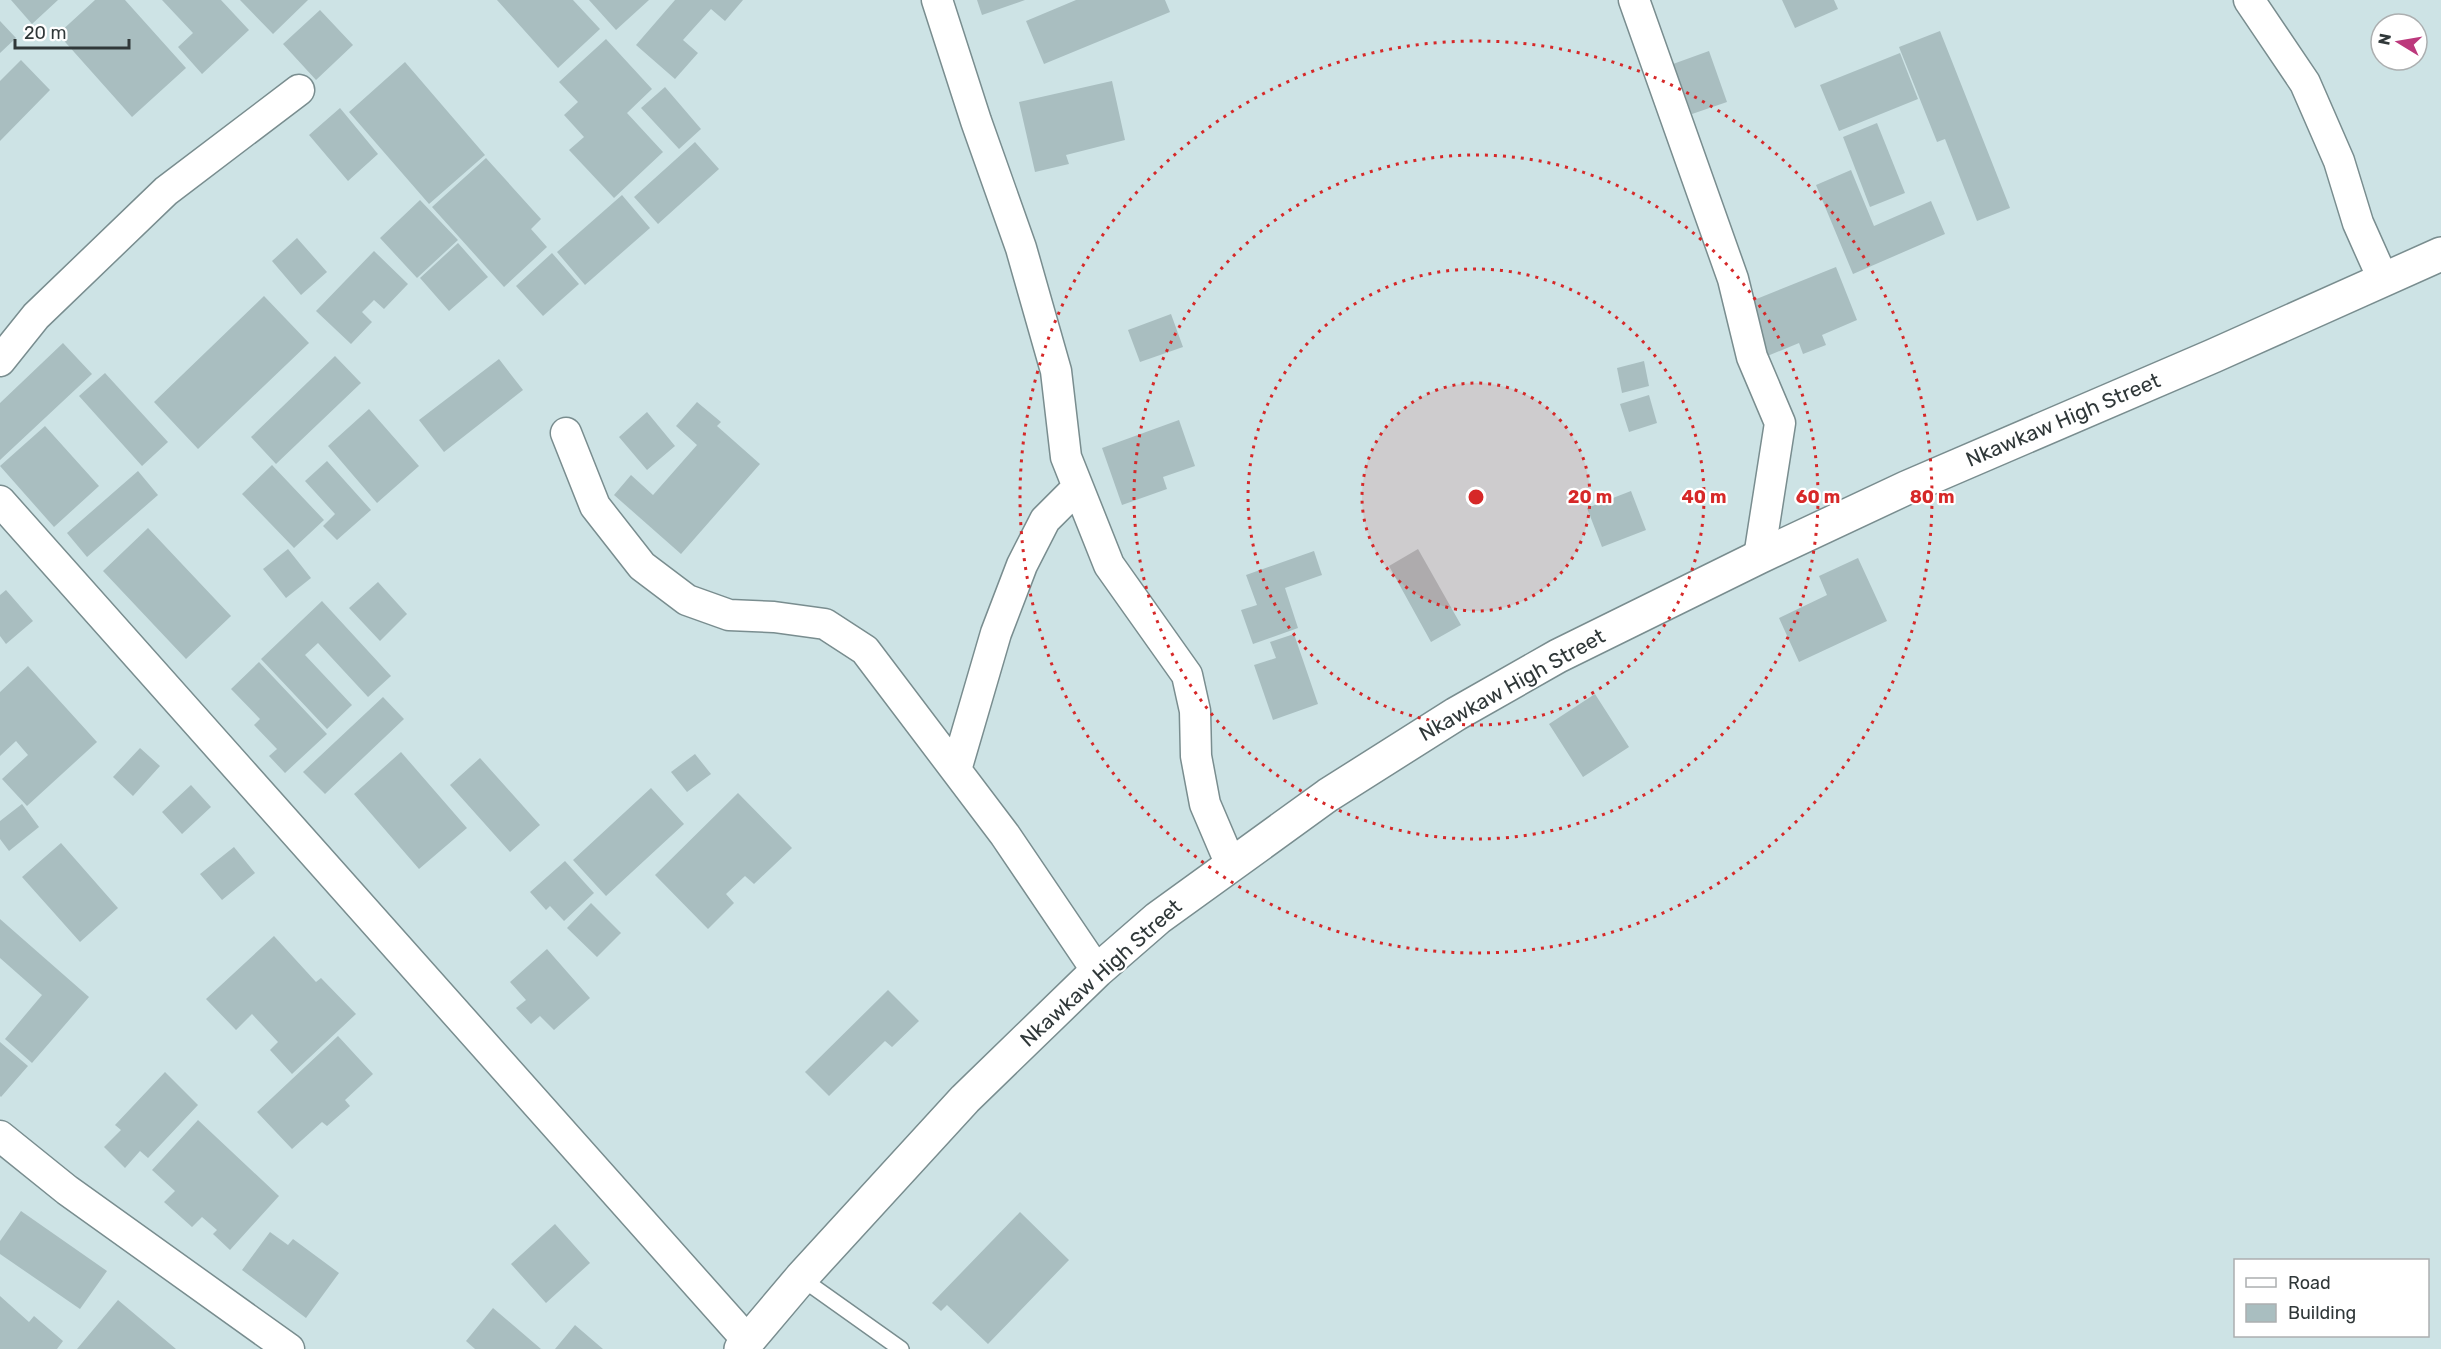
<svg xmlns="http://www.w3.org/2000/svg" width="2441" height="1349" viewBox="0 0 2441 1349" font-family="Rubik,sans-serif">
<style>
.building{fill:#a9bec0}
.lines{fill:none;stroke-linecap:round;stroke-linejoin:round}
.lane-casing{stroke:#798d8f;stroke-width:18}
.street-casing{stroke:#798d8f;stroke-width:33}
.secondary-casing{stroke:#798d8f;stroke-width:36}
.lane{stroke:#fff;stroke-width:15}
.street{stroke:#fff;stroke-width:30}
.secondary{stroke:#fff;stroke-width:33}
.ring{fill:none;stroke:#d62828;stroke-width:3;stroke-dasharray:3 6}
.labels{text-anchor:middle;stroke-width:4.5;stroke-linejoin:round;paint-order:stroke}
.street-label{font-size:21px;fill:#303839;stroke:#fff}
.centre{fill:#d62828;stroke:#fff;stroke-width:3}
.ring-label{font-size:18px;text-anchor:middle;font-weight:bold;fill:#d62828;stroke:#fff;stroke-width:4.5;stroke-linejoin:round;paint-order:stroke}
</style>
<rect width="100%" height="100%" fill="#cde3e5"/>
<path class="building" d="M11,0H58L32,24Z
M95,0H125L186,68L132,117L58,34Z
M162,0H221L249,30L202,74L178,47L193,33Z
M240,0H308L273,34Z
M497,0H573L600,29L558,68Z
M589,0H649L616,30Z
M675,0H743L725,21L711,9L683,40L698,53L675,79L636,45Z
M977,0H1025L982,15Z
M1076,0H1165L1170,12L1044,64L1026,21Z
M1782,0H1834L1838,9L1795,28Z
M320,10L353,45L316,80L283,44Z
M0,21L16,38L0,53Z
M1940,31L2010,208L1977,221L1945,139L1937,142L1899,47Z
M606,39L652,89L627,113L663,152L614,198L569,150L584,137L564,115L578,102L559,82Z
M1709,51L1727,102L1692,114L1673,64Z
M1900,53L1918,99L1839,131L1820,85Z
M21,60L50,90L0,141V81Z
M405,62L485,155L429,204L349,112Z
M1112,81L1125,140L1066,155L1069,164L1035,172L1019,102Z
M665,87L701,129L679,149L641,108Z
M340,108L378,154L348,181L309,135Z
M1877,123L1905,193L1870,207L1843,137Z
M695,142L719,169L658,224L634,197Z
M486,158L541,219L531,229L547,247L504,287L432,207Z
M1851,170L1874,226L1931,201L1945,234L1853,274L1816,185Z
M622,195L650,228L585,285L557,252Z
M420,200L458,240L417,278L380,238Z
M297,238L327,272L301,295L272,261Z
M458,243L488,277L449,311L420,278Z
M374,251L408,284L384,309L374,300L362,312L372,322L351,344L316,311Z
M552,253L579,284L543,316L516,286Z
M1836,267L1857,320L1822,335L1826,345L1803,354L1799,343L1765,357L1744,304Z
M264,296L309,343L198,449L154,402Z
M1171,314L1183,347L1140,362L1128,330Z
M63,343L92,374L0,460V403Z
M335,356L361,383L276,464L251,437Z
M499,359L523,390L444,452L419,420Z
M1644,361L1649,386L1622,393L1617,368Z
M105,373L168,442L142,466L79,396Z
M1649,395L1657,423L1629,432L1620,404Z
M697,402L721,422L717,426L760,464L681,554L614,495L631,475L653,495L697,445L676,426Z
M369,409L419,466L377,503L328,446Z
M647,412L675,446L647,470L619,437Z
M1179,420L1195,466L1163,477L1167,489L1122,505L1102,448Z
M45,426L99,486L54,527L0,466Z
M327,461L371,510L337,540L323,526L335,514L305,481Z
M272,465L324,520L294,548L242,494Z
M138,471L158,495L87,557L67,533Z
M1631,491L1646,530L1602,547L1587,508Z
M148,528L231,616L186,659L103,571Z
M288,549L311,578L286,598L263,569Z
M1418,549L1461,625L1431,642L1389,566Z
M1314,551L1322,575L1285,588L1298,628L1253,644L1241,610L1257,605L1246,575Z
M1858,558L1887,621L1799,662L1779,618L1827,595L1819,576Z
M378,582L407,614L380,641L349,608Z
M6,590L33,621L6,644L0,636V595Z
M322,601L391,676L368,697L318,643L305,655L352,705L327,729L261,659Z
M1294,634L1318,704L1273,720L1254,665L1276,658L1270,642Z
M259,662L327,734L285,773L269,756L277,749L254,725L260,719L231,689Z
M28,666L97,742L27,806L2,779L28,755L16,741L0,756V692Z
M1595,694L1629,747L1583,777L1549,724Z
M383,697L404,719L325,794L303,772Z
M140,748L160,766L133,796L113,777Z
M401,752L467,828L419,869L354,794Z
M695,754L711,774L687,792L671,772Z
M480,758L540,825L510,852L450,785Z
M191,785L211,807L182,834L162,812Z
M651,788L684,824L606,896L573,860Z
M738,793L792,848L754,884L745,876L726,894L734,903L708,929L655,875Z
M22,804L39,827L9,851L0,839V821Z
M61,843L118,908L80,942L22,877Z
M234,847L255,873L222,900L200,874Z
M565,861L594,893L564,921L550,906L546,910L530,892Z
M591,903L621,933L597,957L567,928Z
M0,919L89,997L32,1063L5,1039L42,995L0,958Z
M274,936L316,982L321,978L356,1014L292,1074L270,1050L278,1042L252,1014L236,1030L206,999Z
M547,949L590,998L554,1030L540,1016L531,1024L516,1008L526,1000L510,982Z
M888,990L919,1021L892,1047L885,1041L829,1096L805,1072Z
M338,1036L373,1074L345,1100L350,1106L327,1126L322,1122L292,1149L257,1112Z
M0,1042L28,1066L1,1097L0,1096Z
M165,1072L198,1105L148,1158L140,1151L125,1168L104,1147L121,1130L115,1125Z
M198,1120L279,1196L230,1250L213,1234L217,1230L202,1217L192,1227L164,1202L175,1191L152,1170Z
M21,1211L107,1271L80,1309L0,1254V1241Z
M1020,1212L1069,1260L988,1344L947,1305L941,1311L932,1303Z
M555,1224L590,1263L546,1303L511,1264Z
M270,1232L288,1245L293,1239L339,1273L306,1318L242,1270Z
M0,1296L29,1322L34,1316L63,1341L57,1349H0Z
M118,1300L176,1349H77Z
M493,1308L541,1349H475L466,1341Z
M575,1325L603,1349H555Z"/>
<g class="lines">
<g class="lane-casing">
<path id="lane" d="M801,1278L901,1349"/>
</g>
<g class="street-casing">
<path id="street" d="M937,0L976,121L1021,248L1056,371L1066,457L1109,565L1187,675L1195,711L1196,756L1205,804L1231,865
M1634,0L1733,279L1752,357L1780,423L1759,557
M2249,0L2305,83L2339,161L2358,223L2383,279
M0,361L36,316L166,191L299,90
M566,433L595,506L642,566L687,600L729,615L774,617L825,624L865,650L1005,835L1097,971
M0,501L748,1341
M956,770L996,633L1022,565L1045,520L1078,487
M0,1136L67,1190L289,1349"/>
</g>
<g class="secondary-casing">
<path id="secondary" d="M741,1349L801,1278L965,1099L1097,971L1158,918L1328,795L1456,714L1558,656L1759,557L1906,488L2213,356L2441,254"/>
</g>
<use href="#lane" class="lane"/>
<use href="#street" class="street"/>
<use href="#secondary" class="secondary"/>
</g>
<circle cx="1476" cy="497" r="114" fill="#d62828" fill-opacity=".12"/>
<g class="ring">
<circle cx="1476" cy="497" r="114"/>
<circle cx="1476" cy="497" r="228"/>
<circle cx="1476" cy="497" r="342"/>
<circle cx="1476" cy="497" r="456"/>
</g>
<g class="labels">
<g class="street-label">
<text transform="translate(2063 420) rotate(-23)" y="7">Nkawkaw High Street</text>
<text transform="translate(1512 685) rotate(-29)" y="7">Nkawkaw High Street</text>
<text transform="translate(1101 973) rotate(-42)" y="7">Nkawkaw High Street</text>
</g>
</g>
<circle cx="1476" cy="497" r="9" class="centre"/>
<g class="ring-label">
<text x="1590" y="503">20 m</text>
<text x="1704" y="503">40 m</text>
<text x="1818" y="503">60 m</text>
<text x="1932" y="503">80 m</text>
</g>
<rect x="2234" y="1259" width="195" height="78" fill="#ffffff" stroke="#acafb0" stroke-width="1.5"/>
<rect x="2246" y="1278" width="30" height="9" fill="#ffffff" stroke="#acafb0" stroke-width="1.5"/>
<text x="2288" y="1289" font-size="18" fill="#303839">Road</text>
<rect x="2246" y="1304" width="30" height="18" fill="#a9bec0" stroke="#acafb0" stroke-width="1.5"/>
<text x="2288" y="1319" font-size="18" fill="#303839">Building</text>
<g transform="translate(2399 42) rotate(281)"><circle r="28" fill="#ffffff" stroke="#acafb0" stroke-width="1.5"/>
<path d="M0-4.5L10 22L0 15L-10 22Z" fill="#bc387c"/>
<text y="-9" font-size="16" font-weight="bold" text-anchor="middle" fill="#303839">N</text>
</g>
<path d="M15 39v9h114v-9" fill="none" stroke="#303839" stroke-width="3"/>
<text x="24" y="39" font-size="18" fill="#303839" stroke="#ffffff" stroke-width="4.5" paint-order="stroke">20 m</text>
</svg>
